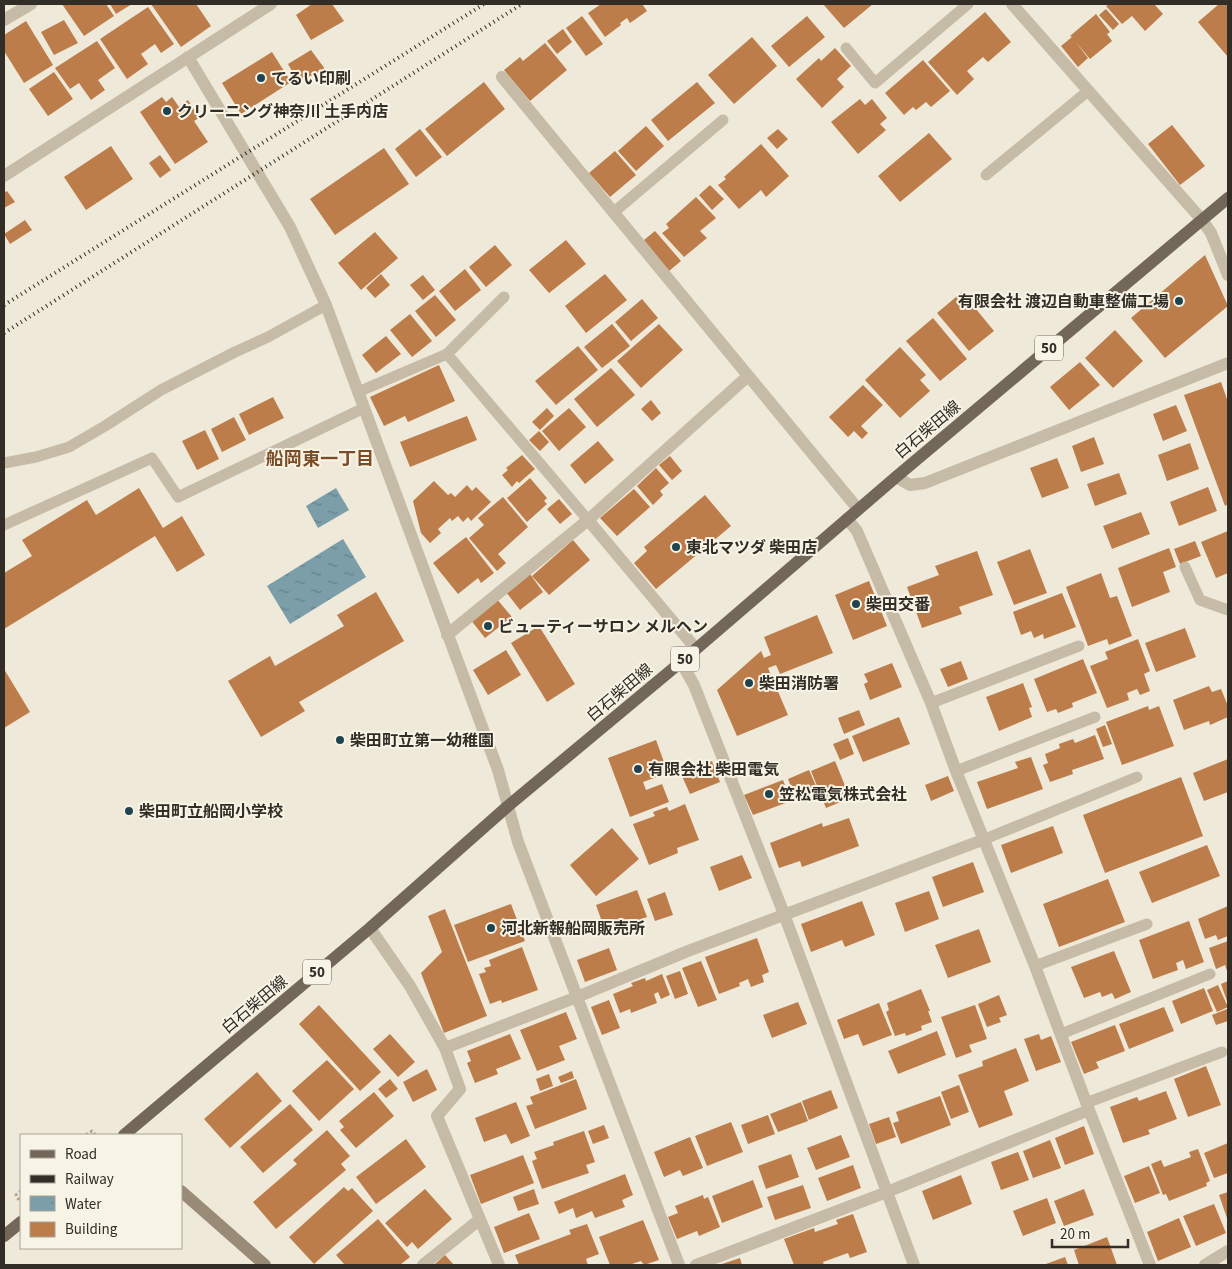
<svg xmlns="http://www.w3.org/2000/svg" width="1232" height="1269" viewBox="0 0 1232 1269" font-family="'Source Sans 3','Noto Sans JP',sans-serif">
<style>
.water{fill:url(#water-ripples)}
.building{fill:#bc7d4a}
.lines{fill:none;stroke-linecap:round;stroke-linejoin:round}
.path{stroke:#b1a591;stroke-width:3;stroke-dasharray:2.5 2.5;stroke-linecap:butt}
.lane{stroke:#c6bba6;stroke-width:11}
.street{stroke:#c6bba6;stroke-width:12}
.secondary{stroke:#998b78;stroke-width:12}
.primary{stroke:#736759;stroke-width:12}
.rail{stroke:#322d27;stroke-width:4;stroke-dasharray:1 4;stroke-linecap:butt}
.poi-dot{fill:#204350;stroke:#f7f3e5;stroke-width:2}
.labels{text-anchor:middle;stroke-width:4;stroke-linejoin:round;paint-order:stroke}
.shield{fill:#f7f3e5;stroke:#6d6860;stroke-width:1}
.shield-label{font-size:15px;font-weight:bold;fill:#322d27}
.poi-label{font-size:16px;font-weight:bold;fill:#322d27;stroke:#f7f3e5;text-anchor:start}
.street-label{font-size:16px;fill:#322d27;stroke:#f7f3e5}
.neighbourhood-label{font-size:18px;font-weight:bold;fill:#7b4c26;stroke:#f7f3e5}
</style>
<defs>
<pattern id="water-ripples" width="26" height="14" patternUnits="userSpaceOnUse" patternTransform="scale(1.25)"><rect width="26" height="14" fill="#7b9ea9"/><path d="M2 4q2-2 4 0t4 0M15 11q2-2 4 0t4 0" fill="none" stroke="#65818a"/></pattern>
</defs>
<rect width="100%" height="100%" fill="#efe9d9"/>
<path class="water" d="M336,488L349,510L318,528L306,506Z
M343,539L366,577L290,624L267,586Z"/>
<path class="building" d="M62,4H106L114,16L84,36Z
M110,4H132L116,14Z
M151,4H196L211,26L181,47Z
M312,4H332L344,21L311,40L296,15Z
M601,4H642L647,11L630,23L627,18L620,23L621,25L605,37L588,13Z
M823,4H873L844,28Z
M1110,4H1157L1155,5L1163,14L1145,31L1132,16L1122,24L1106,6Z
M1219,4H1228V57L1198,22Z
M148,7L174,44L161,53L155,44L141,54L148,64L127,79L100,39Z
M1106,9L1119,24L1113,30L1099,15Z
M985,12L1011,42L988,62L983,57L967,71L974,79L957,95L928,62Z
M1096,14L1110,32L1107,34L1112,41L1090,59L1075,41L1088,58L1078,67L1061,46L1072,37L1070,36Z
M582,16L603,44L586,56L566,28Z
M807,16L825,37L789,67L771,46Z
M64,20L78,43L54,55L41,32Z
M26,21L53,65L24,83L4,51V35Z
M563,29L572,42L557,54L547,41Z
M752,37L777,66L734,104L708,75Z
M97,41L115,68L98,80L105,90L91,100L79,83L70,89L55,68Z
M545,43L567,70L530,101L504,70L520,57L523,61Z
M835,48L851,66L837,79L844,87L822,108L796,79L819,58L821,61Z
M311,50L325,69L298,82L288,64Z
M272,52L291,82L241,114L222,83Z
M923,60L950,91L931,107L926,102L916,110L913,107L904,115L885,93Z
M54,72L73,99L48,116L29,89Z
M484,82L505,109L447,156L425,129Z
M697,82L715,103L668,141L651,120Z
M162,97L166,102L172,97L179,107L188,100L199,118L194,121L208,142L175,164L140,112Z
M860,99L865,105L872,99L887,118L880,124L886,130L858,154L831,122Z
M1172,125L1205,166L1180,185L1148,144Z
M646,126L664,146L636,171L618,151Z
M420,129L442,157L416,177L395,149Z
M778,129L788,139L777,149L767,138Z
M929,133L952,159L900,202L878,176Z
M761,144L789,176L766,197L761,190L739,209L718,185L726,179L724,177Z
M111,146L133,179L86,210L64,177Z
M384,148L409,184L335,235L310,199Z
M615,151L636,175L610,197L589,173Z
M160,155L171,170L160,178L149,163Z
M710,185L724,199L712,210L699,195Z
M7,191L15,202L4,208V193Z
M696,197L716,218L700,231L707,238L684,257L662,233L669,228L666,224Z
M25,220L32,230L10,244L4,234Z
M655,231L681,261L669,271L644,240Z
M375,232L398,258L361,290L338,263Z
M566,240L586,264L549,293L529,270Z
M495,245L512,265L486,287L469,267Z
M1205,255L1228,306L1165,358L1131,318Z
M465,269L481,290L455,311L439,291Z
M381,274L390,285L375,298L366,288Z
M605,274L627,300L586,333L565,306Z
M423,275L435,290L423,300L410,285Z
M962,292L994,331L969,351L937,313Z
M435,295L456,320L436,337L415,311Z
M642,299L658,318L631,341L615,322Z
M410,314L432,341L412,357L390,330Z
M933,318L967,359L940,381L906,341Z
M612,324L630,346L602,368L584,347Z
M659,324L683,350L641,388L617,361Z
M1115,330L1143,361L1113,388L1085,358Z
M386,336L401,354L376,373L362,355Z
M578,346L598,370L556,405L535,381Z
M900,347L926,375L920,380L930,391L900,418L865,380Z
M1080,362L1100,385L1069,410L1050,387Z
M439,365L455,401L408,422L405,416L384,426L370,397Z
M611,368L635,395L597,427L574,399Z
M1221,382L1228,402V504L1225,506L1184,395Z
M863,385L883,405L861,426L868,433L862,439L854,431L848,437L829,417Z
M273,397L284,418L249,435L239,414Z
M651,400L661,413L652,421L641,409Z
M1176,405L1187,431L1163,441L1153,414Z
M547,408L554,416L540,430L532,422Z
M569,408L586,427L559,451L542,431Z
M467,416L477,440L410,467L400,442Z
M234,417L246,440L222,452L211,429Z
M205,430L219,459L197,470L182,441Z
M539,431L549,442L540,451L529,440Z
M1094,437L1104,464L1081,472L1072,446Z
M598,441L614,460L585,484L570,465Z
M1190,443L1199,469L1167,481L1158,455Z
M522,455L535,469L519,483L517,481L512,487L502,475L508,470L506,468Z
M670,456L682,471L672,480L659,465Z
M1057,458L1069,488L1042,498L1030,468Z
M656,468L669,483L660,491L663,495L653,505L637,486Z
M1119,473L1127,494L1095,506L1087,484Z
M530,478L547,498L544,501L547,504L527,522L507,498Z
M434,481L448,495L451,493L455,497L467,485L472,491L476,487L491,502L471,521L468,517L463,522L458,516L452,521L450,518L438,529L441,533L430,543L421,533L413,501Z
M1208,487L1217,511L1179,526L1170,502Z
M139,488L163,528L182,516L205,555L177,572L155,536L4,629V573L32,556L22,540L87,500L96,515Z
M634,489L650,507L617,536L600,518Z
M705,495L731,526L656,589L634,563L647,551L644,547Z
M503,497L528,527L498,554L506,563L497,571L469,538L484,525L478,518Z
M559,499L572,514L560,524L547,509Z
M1141,512L1150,534L1112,549L1103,526Z
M1228,531V573L1216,578L1201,542Z
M466,537L494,573L481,583L478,578L458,594L433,563Z
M573,540L590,560L549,595L532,576Z
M1195,541L1201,556L1180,564L1174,549Z
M1169,548L1176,567L1163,572L1170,592L1132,607L1118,568Z
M1030,549L1047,593L1014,605L997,562Z
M977,551L993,595L959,607L962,614L922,628L907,587L939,575L935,566Z
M1101,573L1110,598L1117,596L1132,636L1109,645L1107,639L1088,646L1066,587Z
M530,574L543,592L520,610L506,592Z
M869,581L887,626L853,640L835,595Z
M376,592L404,641L299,702L305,711L261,737L228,681L270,656L275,666L344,626L337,615Z
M1062,593L1076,627L1044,639L1043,634L1034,638L1031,631L1021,635L1013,612Z
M496,598L512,617L485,638L470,619Z
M817,615L833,653L780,674L776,665L768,668L788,715L737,736L717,690L761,651L764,658L771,655L764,637Z
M539,626L575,684L547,702L511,643Z
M1185,628L1196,657L1156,672L1145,643Z
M1138,639L1150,671L1144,674L1150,691L1140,695L1137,689L1127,693L1129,700L1107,708L1090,666L1108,659L1105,652Z
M506,650L521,675L488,695L473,670Z
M1083,659L1097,693L1072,703L1073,707L1058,713L1056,709L1047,712L1034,679Z
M961,661L968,679L948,687L940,669Z
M892,663L902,687L870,700L864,684L868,682L864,674Z
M4,669L30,712L4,728Z
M1023,683L1032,707L1029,708L1032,717L999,731L986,697Z
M1209,686L1212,692L1221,689L1228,706V717L1210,725L1209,721L1184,730L1173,700Z
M1148,706L1149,710L1159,706L1174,746L1122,765L1106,722Z
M859,710L865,725L844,734L838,718Z
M899,717L910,744L863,762L852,736Z
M1105,725L1112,744L1103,747L1096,729Z
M1095,735L1104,759L1072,770L1073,774L1050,782L1043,765L1048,763L1045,754L1060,748L1059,744L1073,739L1075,743Z
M848,738L854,754L840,760L833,744Z
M656,740L668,773L643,782L646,790L662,784L669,802L630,817L608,758Z
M1031,757L1043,789L987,809L977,782L1018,768L1015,762Z
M1228,759V792L1204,801L1193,773Z
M712,761L720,782L690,794L681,774Z
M835,761L850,798L826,808L811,771Z
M809,770L816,786L794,795L788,779Z
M948,776L954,791L931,801L925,785Z
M1181,777L1203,836L1105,873L1083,815Z
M783,780L791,801L753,815L744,795Z
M685,804L699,840L677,848L678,853L649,865L633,824L655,816L653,812L667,807L669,811Z
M849,818L859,846L802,867L800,861L779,868L770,843L822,823L823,827Z
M1053,826L1063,853L1011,873L1001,845Z
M612,828L639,859L596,896L570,865Z
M1207,845L1220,876L1152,903L1139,872Z
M742,855L752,878L719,891L710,867Z
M973,862L984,892L943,907L932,877Z
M1108,879L1125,922L1059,947L1043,904Z
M637,890L647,917L606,933L596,905Z
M929,891L939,919L905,932L895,903Z
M665,892L673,915L655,921L647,899Z
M862,901L875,935L845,947L842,940L811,952L801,924Z
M511,904L525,941L468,962L454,925Z
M1228,906V936L1218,940L1216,935L1205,939L1198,919Z
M445,909L487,1016L444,1033L421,973L442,952L428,916Z
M1189,921L1204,962L1186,969L1183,960L1176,963L1178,970L1153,979L1139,940Z
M979,929L991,962L948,978L935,945Z
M757,938L769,972L762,975L764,982L751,987L748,979L739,983L740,986L719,994L705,957Z
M1228,941V974L1225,965L1216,969L1209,948Z
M522,947L538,990L502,1003L501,1000L490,1004L479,974L486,972L484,968L491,966L489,960Z
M609,948L617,970L585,982L577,960Z
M1114,951L1131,992L1115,999L1112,993L1102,997L1100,992L1084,998L1071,967Z
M701,961L717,1000L698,1007L682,968Z
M680,971L688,994L675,999L666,976Z
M662,974L670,995L661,999L658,992L654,994L657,1003L631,1013L630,1009L620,1013L613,994L633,986L631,983L645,978L646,981Z
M1228,981V1004L1221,984Z
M1218,985L1228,1007L1217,1012L1207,990Z
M1204,988L1213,1011L1181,1024L1172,1001Z
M921,989L930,1011H928L932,1022L921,1026L922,1030L906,1036L905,1033L895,1036L886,1012L889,1010L887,1003Z
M999,995L1007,1015L999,1018L1001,1022L987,1027L978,1004Z
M609,1000L620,1028L602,1035L591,1007Z
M798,1002L807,1024L772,1038L763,1015Z
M879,1003L892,1035L863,1046L858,1034L844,1039L837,1020Z
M319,1005L381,1072L360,1091L299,1024Z
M975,1005L987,1039L969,1045L972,1052L956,1058L941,1017Z
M1164,1007L1174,1031L1129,1049L1119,1024Z
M1227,1009L1228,1021L1216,1025L1212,1015Z
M566,1012L577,1039L559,1046L565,1060L537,1071L520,1030Z
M1115,1025L1125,1051L1096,1062L1099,1068L1084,1074L1071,1042Z
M937,1031L946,1055L898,1074L888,1051Z
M390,1034L415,1062L398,1077L373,1049Z
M510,1034L521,1059L496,1069L498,1074L475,1083L467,1063L471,1061L467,1051Z
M1039,1034L1041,1040L1051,1036L1061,1062L1036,1071L1024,1039Z
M1016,1048L1029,1081L1004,1091L1013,1115L979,1128L958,1075L983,1066L982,1061Z
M327,1060L354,1089L319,1121L292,1091Z
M1206,1066L1221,1105L1188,1117L1174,1079Z
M427,1069L437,1090L413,1102L403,1082Z
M572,1071L574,1078L561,1083L558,1077Z
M257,1072L282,1101L230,1148L204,1119Z
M549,1074L553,1086L540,1091L536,1079Z
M390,1079L398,1089L386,1098L378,1089Z
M576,1079L587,1109L535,1129L526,1106L533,1104L530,1097Z
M959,1085L969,1112L951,1119L941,1092Z
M831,1090L838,1108L809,1120L802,1101Z
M1166,1091L1177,1119L1148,1130L1150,1134L1123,1143L1110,1107L1137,1097L1139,1101Z
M374,1092L394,1116L356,1148L340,1130L344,1127L339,1121Z
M940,1096L951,1125L901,1144L893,1123L899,1121L896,1112Z
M516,1102L530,1136L511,1144L506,1134L484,1142L475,1118Z
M801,1102L808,1121L778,1132L770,1114Z
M290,1104L313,1130L263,1173L240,1147Z
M768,1115L775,1134L748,1144L741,1125Z
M889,1117L896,1137L876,1144L869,1124Z
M731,1122L743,1152L707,1166L695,1136Z
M604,1125L609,1138L593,1144L588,1131Z
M1084,1126L1094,1154L1065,1165L1055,1138Z
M327,1130L350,1156L341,1164L346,1170L276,1229L253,1202L297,1164L293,1160Z
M584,1131L595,1162L586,1165L589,1173L542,1189L532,1161L537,1159L534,1152L554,1145L553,1142Z
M841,1135L850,1157L816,1170L807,1148Z
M690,1137L703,1168L683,1176L680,1170L664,1177L654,1152Z
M406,1139L426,1167L376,1204L356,1177Z
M1050,1140L1061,1168L1033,1178L1023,1151Z
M1228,1143V1173L1214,1178L1204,1153Z
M1198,1149L1210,1181L1206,1183L1207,1186L1169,1201L1166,1194L1163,1195L1151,1164L1161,1160L1164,1167L1191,1157L1189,1152Z
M1018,1152L1029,1180L1001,1190L991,1162Z
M791,1154L799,1177L766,1189L758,1166Z
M523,1155L534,1183L481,1204L470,1175Z
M853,1165L861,1188L827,1201L818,1178Z
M1149,1166L1160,1193L1135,1203L1124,1176Z
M625,1174L633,1195L622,1200L625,1207L595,1218L592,1211L576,1218L573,1208L559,1214L554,1202Z
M961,1175L972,1204L933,1220L922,1191Z
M753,1180L763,1207L722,1223L712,1196Z
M803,1185L811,1208L775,1220L767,1197Z
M344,1187L348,1191L352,1188L373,1211L314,1264L289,1237Z
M425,1189L452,1219L418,1249L412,1242L407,1247L385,1223Z
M534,1189L539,1204L518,1211L513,1197Z
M1084,1189L1094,1215L1064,1226L1054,1201Z
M1228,1192V1221L1219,1195Z
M703,1195L704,1199L708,1197L720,1227L699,1236L697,1231L677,1239L668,1217L678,1213L675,1206Z
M1047,1198L1056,1223L1023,1236L1013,1211Z
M1214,1204L1226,1233L1196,1246L1183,1216Z
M529,1213L540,1239L504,1253L494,1227Z
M853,1214L867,1252L850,1258L848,1253L823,1262L824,1265H794L784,1239L814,1228L815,1232L838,1224L836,1220Z
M1179,1218L1191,1247L1158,1261L1147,1232Z
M378,1219L410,1257L400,1265H345L336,1255Z
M643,1220L659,1260L644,1265L641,1261L629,1265H610L599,1237Z
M587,1224L599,1254L586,1259L588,1265H519L515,1255L571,1234L569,1230Z
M1107,1237L1117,1265H1079L1074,1250Z
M445,1255L454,1265H434Z
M1065,1257L1068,1265H1043Z
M740,1258L742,1265H719Z"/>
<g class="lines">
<path class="path" d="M86,1135L92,1131L96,1135
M19,1200L16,1195L21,1191"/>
<path class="lane" d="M846,48L875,83L968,4
M986,175L1088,91
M614,212L723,120
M447,354L588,520
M358,392L447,354L504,297
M4,463L36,457L69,447L105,426L161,390L235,352L268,337L326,305
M4,525L152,458L178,497L364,408
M1185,567L1200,600L1228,610
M931,703L1079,646
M956,771L1095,717
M985,839L1137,777
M1035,966L1147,924
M1061,1034L1210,974
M1086,1103L1222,1052"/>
<path class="street" d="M1012,4L1202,220L1211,233L1228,275
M4,20L31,4
M188,57L290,227L326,305L498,770L518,842L679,1265
M502,77L858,509
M4,176L271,4
M896,477L910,485L925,483L1228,363
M847,519L857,531L931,703L956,771L1035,966L1089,1110L1150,1265
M588,520L696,649
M447,635L588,520L748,376
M681,662L694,685L784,914L914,1265
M370,928L410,986L445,1048L460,1089L437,1116L499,1265
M445,1048L577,997L688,951L985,839
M423,1265L479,1220
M696,1265L887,1192L1089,1110
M1205,1265L1228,1251"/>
<path class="secondary" d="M181,1191L265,1265"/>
<path class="primary" d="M124,1135L370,928L508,806L681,662L896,477L1228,198
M4,1236L21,1222"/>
<path class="rail" d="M4,305L484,4
M4,333L522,4"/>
</g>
<g class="poi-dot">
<circle cx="261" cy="78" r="5"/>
<circle cx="167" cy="111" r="5"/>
<circle cx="1179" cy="301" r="5"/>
<circle cx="676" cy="547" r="5"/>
<circle cx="856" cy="604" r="5"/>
<circle cx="488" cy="626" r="5"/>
<circle cx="749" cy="683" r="5"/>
<circle cx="340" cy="740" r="5"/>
<circle cx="638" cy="769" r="5"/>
<circle cx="769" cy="794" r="5"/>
<circle cx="129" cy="811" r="5"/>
<circle cx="491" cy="928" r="5"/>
</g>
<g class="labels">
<g class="shield">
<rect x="1035" y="335.5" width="28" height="25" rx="4"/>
<rect x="671" y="646.5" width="28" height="25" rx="4"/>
<rect x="303" y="959.5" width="28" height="25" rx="4"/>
</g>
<g class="shield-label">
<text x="1049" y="353">50</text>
<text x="685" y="664">50</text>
<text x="317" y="977">50</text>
</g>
<g class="poi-label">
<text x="271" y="84">てるい印刷</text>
<text x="177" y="117">クリーニング神奈川 土手内店</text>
<text x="1169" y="307" text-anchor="end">有限会社 渡辺自動車整備工場</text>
<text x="686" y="553">東北マツダ 柴田店</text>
<text x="866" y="610">柴田交番</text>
<text x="498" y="632">ビューティーサロン メルヘン</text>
<text x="759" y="689">柴田消防署</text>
<text x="350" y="746">柴田町立第一幼稚園</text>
<text x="648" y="775">有限会社 柴田電気</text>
<text x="779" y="800">笠松電気株式会社</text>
<text x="139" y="817">柴田町立船岡小学校</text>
<text x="501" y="934">河北新報船岡販売所</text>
</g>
<g class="street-label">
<text transform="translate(927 429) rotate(-40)" y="6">白石柴田線</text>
<text transform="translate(619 692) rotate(-40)" y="6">白石柴田線</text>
<text transform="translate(254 1004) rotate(-40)" y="6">白石柴田線</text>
</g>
<g class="neighbourhood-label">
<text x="320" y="465">船岡東一丁目</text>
</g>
</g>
<rect width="1232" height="1269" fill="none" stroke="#322d27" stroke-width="10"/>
<rect x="20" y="1134" width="162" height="115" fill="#f7f3e5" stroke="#a8a499"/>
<rect x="30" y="1150" width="25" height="8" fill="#736759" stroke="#a8a499"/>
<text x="65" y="1159" font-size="15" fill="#322d27">Road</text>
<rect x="30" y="1175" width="25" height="8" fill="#322d27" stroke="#a8a499"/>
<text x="65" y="1184" font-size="15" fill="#322d27">Railway</text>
<rect x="30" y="1196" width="25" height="15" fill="url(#water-ripples)" stroke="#a8a499"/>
<text x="65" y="1209" font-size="15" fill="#322d27">Water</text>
<rect x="30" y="1222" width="25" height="15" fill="#bc7d4a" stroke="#a8a499"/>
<text x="65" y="1234" font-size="15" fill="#322d27">Building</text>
<path d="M1052 1239v8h76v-8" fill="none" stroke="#322d27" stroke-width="2.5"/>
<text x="1060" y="1239" font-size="15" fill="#322d27" stroke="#f7f3e5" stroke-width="4" paint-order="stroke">20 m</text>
</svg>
